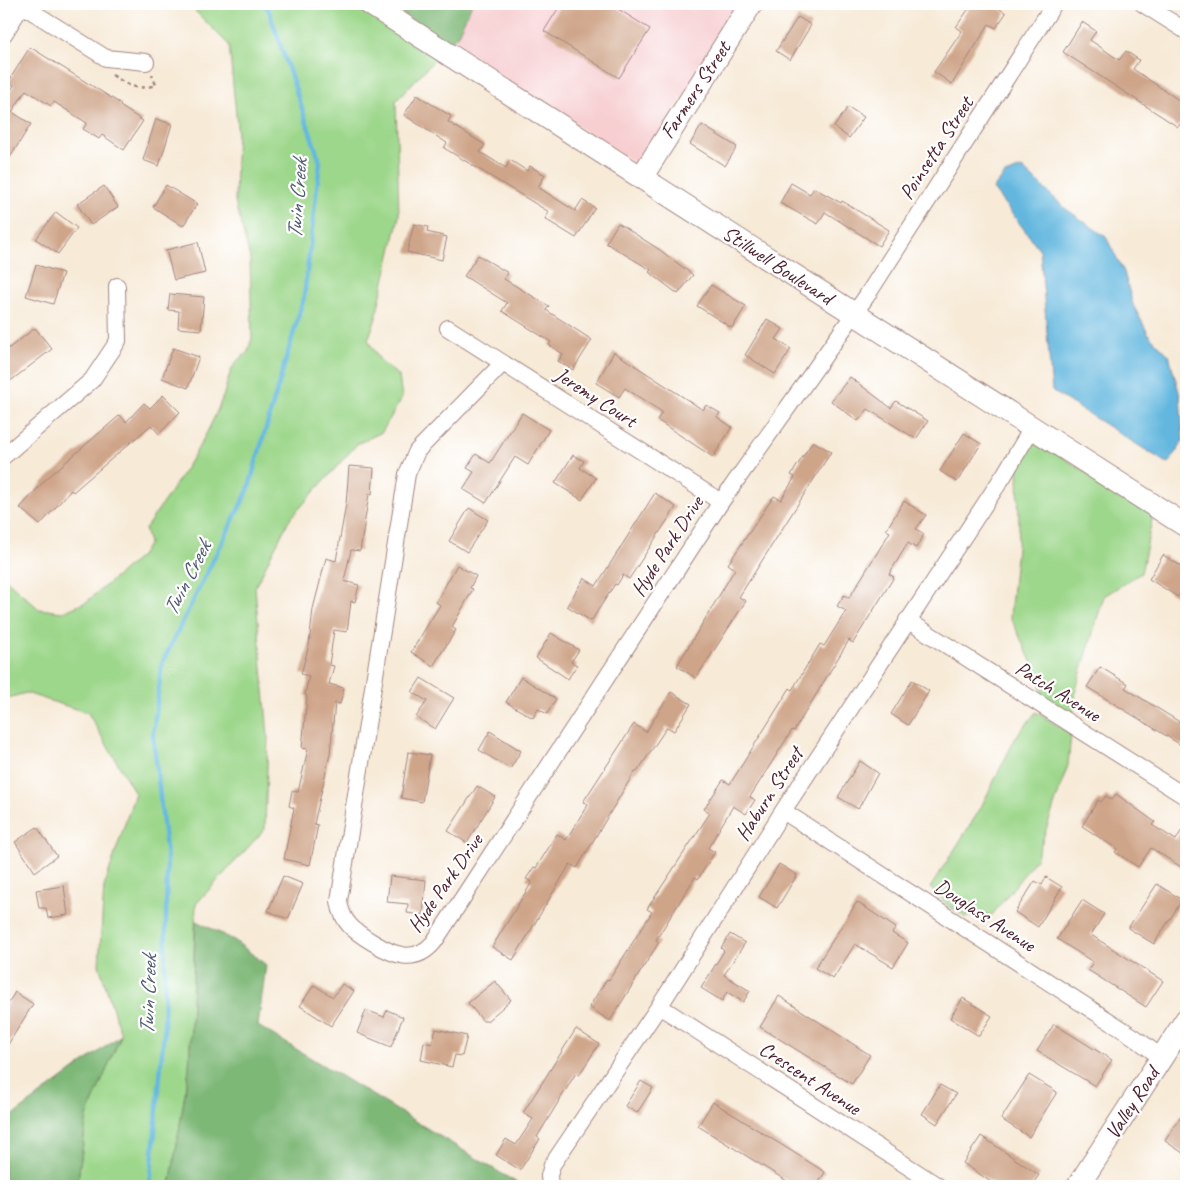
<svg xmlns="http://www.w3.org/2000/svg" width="1190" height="1190" viewBox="0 0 1190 1190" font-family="Caveat,sans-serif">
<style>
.built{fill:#f7cfd1}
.green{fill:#9dd78b;stroke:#747b5b}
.forest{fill:#7eb877;stroke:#646c51}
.water{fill:#64b7df;stroke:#576b85}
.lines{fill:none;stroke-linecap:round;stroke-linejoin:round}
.stream{stroke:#64b7df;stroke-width:4.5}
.building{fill:#cfa589}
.street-casing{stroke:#a08481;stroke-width:18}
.secondary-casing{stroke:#a08481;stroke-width:24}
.path{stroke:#a08481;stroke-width:2.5;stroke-dasharray:4 4;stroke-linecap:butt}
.street{stroke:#fff;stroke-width:16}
.secondary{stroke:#fff;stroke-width:22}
.labels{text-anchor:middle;stroke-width:4.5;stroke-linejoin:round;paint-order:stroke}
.street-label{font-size:21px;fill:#4a1f2b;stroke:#fff}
.water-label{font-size:22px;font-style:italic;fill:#545c73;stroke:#fff}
</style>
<rect width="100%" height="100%" fill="#fff"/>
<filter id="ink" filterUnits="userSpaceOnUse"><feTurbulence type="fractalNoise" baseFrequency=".02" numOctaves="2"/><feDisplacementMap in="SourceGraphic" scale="10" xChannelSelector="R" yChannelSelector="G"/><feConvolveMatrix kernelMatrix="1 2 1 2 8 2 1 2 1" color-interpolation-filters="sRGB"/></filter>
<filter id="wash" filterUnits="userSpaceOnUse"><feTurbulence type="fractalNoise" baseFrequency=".0096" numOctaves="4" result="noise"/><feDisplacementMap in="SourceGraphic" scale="20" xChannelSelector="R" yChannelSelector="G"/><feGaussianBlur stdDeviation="1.12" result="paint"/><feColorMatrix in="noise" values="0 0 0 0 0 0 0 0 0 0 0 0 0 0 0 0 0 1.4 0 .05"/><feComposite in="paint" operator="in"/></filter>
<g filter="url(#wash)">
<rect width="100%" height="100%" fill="#f7ead7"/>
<path class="built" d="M472,4H742L639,166L449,44L457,36Z"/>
<path class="green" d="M188,4H354L437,57L396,101L399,216L375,321L368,340L381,362L399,376L402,398L382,432L357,444L289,520L255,587L268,736L265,829L196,904L189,1069L170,1186H77L87,1116L121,1035L99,965L104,887L135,793L88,713L26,693L4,699V578L39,609L63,612L86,602L141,556L149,543L145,529C173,488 204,446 222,399C229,383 228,362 247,354L252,338L250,258L235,202L237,124L229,45Z
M1034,439L1153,515L1141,573L1104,596L1076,689L1073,715L1043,696L1037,674L1010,616L1019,528L1018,466Z
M1036,712L1071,734L1068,765L1036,859L992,915L965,917L947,905L930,888L979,811L1016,737Z"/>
<path class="forest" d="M387,4H472L457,36L449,44Z
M196,921L234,940L266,965L258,1026L522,1186H170L189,1069Z
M121,1035L87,1116L77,1186H4V1122Z"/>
<path class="water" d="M1022,168L1066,209L1106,237L1124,272L1133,305L1149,335L1169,355L1180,396L1183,441L1168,464L1052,391L1040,250L993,189L1005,174Z"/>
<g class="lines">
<path class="stream" d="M150,1186L164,1031L167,858L153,735L162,663L248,490L304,297L320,162L269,11L264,4"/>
</g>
<g id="blocks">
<path class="building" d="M561,4H610L650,29L619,78L544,31Z
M972,4H992L1006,13L996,28L989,24L952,84L934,72L962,31L956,27Z
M798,17L811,25L790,60L776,51Z
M1082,22L1096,31L1090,40L1119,60L1126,51L1139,60L1133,69L1186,105V116L1178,127L1063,52Z
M30,47L121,104L120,106L143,121L124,150L102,135L99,139L83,129L87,123L54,102L51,106L26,90L12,112L31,124L4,167V102L14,85L8,82Z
M417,95L451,116L448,122L485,145L480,152L506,168L510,160L527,171L530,166L545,175L538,187L575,211L582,200L595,208L576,238L545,219L549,212L444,148L447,143L404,115Z
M848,107L864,117L849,138L834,127Z
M156,119L172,124L159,166L143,160Z
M702,125L737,147L725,166L690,144Z
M791,183L810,194L814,188L841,203L842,201L889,230L879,246L825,212L818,224L780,203Z
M166,185L197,204L183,226L153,207Z
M104,186L118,207L91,225L77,204Z
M56,212L77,228L58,254L36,239Z
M618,223L660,250L693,275L678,294L649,272L651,270L606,243Z
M414,224L428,227L427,232L447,237L442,260L407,252Z
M198,242L205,273L174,280L166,250Z
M478,255L508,273L504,279L549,306L546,310L592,340L573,370L558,361L563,354L549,345L551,342L502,311L507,303L464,276Z
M36,265L63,273L53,304L26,296Z
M711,285L746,306L732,328L697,306Z
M170,294L204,297L201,330L178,328L179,311L168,310Z
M767,319L783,329L776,339L791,349L775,374L745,355Z
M35,328L52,349L4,386V352Z
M173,348L199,357L188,388L162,378Z
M614,352L703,410L706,405L720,413L717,417L732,427L713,457L657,420L662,412L625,388L619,397L596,383Z
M850,377L891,408L896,401L928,421L916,439L868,409L858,421L831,401Z
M163,395L180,412L159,434L151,425L73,492L71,490L40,525L20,508L45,480L120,415L126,422L144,403L150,408Z
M522,413L549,430L528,465L515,457L486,503L463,489L474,472L467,468L476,454L490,463Z
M964,433L981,444L957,482L940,471Z
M813,441L831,452L739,597L746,601L696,678L677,666L735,569L728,564L774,496L781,500L795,477L791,475Z
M573,455L584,461L580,468L596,478L582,500L555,483Z
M349,466L374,468L372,494H369L360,551L351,550L344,581L359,585L355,602L351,601L347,632L334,630L329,665L334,666L329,684L344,688L340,704L335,703L330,754L314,824L318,825L310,865L284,859L294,808L289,806L292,791L298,792L308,749L302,748L307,696L305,695L309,676L301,674L309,645L313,609L326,558L336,561L346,504Z
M655,493L676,507L629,579L623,575L617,585L615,584L591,621L567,606L584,578L596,586Z
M904,501L926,515L916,529L924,534L916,548L908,543L889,574L894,577L853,643L849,640L794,731L792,730L750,797L755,800L746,814L733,806L708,848L715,852L698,879L695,877L656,940L659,942L610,1021L589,1007L607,979L609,980L652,912L647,909L710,813L704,809L723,780L730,784L790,688L792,690L820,644L824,646L846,611L837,606L844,595L849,598L890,532L886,530Z
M469,508L488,520L467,552L449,541Z
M1163,555L1186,569V583L1178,597L1149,579Z
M457,565L476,576L470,588L473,589L452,627L456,630L433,666L411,652L440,605L436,602Z
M551,633L579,650L571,662L577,665L568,679L536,658Z
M1100,667L1128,684L1125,688L1186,726V748L1087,687Z
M521,677L556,699L547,714L538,709L533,718L506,702Z
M421,678L454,698L435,729L416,717L427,701L412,692Z
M912,680L929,691L908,725L891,714Z
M671,692L691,704L674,731L667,727L637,772L635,771L577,868L570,864L513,960L492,947L532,882L526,879L534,867L536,868L557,834L566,840L588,804L583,802L634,724L646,732Z
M490,731L521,751L510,769L479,750Z
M408,752L430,755L422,802L401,798Z
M860,761L878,773L858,809L838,797Z
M477,786L495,797L467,843L448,831Z
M1116,794L1155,822L1152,825L1176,840L1186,823V870L1151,848L1138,867L1115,852L1117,849L1082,826L1098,800L1101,802L1106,796L1112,800Z
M37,827L57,856L35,872L15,842Z
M779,864L797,875L777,908L759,897Z
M283,876L303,884L288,919L268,911Z
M390,876L426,880L423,915L407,913L408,904L387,902Z
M1046,877L1062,887L1038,927L1015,912L1035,881L1042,885Z
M1157,884L1182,900L1154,944L1128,928Z
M64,886L68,915L48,918L46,908H39L36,890Z
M1082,900L1104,914L1091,935L1163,981L1146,1007L1088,970L1093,962L1057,939Z
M857,902L896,928L892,933L908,943L893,967L855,944L833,979L815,968Z
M730,934L745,943L724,975L750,991L743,1002L727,992L722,1001L701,988L724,951L721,948Z
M495,981L511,1000L487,1021H483L468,1003Z
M342,984L354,991L331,1026L300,1006L314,985L333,997Z
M15,992L33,1004L4,1051V1010Z
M779,996L870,1055L852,1084L760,1027Z
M963,998L992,1016L979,1036L950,1018Z
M366,1010L384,1017L387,1010L403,1017L391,1047L357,1033Z
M1054,1024L1112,1060L1095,1086L1037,1051Z
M436,1029L467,1036L462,1056L455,1055L452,1067L421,1060L424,1042L432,1044Z
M576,1029L599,1044L579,1075L576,1073L537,1137L540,1139L520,1170L496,1155L506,1139L516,1145L533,1119L523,1113Z
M1029,1075L1057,1092L1029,1137L1001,1119Z
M641,1081L653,1088L637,1113L625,1106Z
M940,1085L956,1094L937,1124L922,1114Z
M713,1102L825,1172L817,1186H795L698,1126Z
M1186,1108V1155L1165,1141Z
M981,1136L1039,1175L1031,1186H997L963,1163Z"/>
</g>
</g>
<g filter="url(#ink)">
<use href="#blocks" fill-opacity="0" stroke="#a08481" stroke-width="1"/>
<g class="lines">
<g class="street-casing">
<path id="street" d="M20,4L106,58L146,62
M1143,4L1186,31
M4,34L22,5
M448,328L721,502
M503,363L417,451L407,474L339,901C342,923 354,931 372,942C393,955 415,965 434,942L721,502L866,297L1054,4
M4,456L92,380L118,341L117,286
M907,620L1186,797
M783,811L1134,1037L1162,1058
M659,1006L938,1186
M550,1186L549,1176L552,1165L666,996L783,811L1004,475L1032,428"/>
</g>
<g class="secondary-casing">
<path id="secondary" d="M370,4L1186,526
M641,178L751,4
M1078,1186L1186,1020"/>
</g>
<path class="path" d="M112,75C130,86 135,91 156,85L152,75"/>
<use href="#street" class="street"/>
<use href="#secondary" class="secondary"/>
</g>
</g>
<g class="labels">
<g class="street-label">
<text transform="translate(695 90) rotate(-57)" y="7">Farmers Street</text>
<text transform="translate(936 148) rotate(-57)" y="7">Poinsetta Street</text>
<text transform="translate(778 265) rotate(33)" y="7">Stillwell Boulevard</text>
<text transform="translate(596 397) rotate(33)" y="7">Jeremy Court</text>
<text transform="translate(667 546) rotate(-57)" y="7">Hyde Park Drive</text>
<text transform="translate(1058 691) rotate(32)" y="7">Patch Avenue</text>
<text transform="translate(769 794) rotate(-57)" y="7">Haburn Street</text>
<text transform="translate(445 883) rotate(-55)" y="7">Hyde Park Drive</text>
<text transform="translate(985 915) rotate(33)" y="7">Douglass Avenue</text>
<text transform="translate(810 1078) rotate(33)" y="7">Crescent Avenue</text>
<text transform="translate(1132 1103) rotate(-57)" y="7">Valley Road</text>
</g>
<g class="water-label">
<text transform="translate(296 199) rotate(-86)" y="8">Twin Creek</text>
<text transform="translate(186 578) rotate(-63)" y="8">Twin Creek</text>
<text transform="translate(147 995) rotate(-88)" y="8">Twin Creek</text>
</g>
</g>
<rect width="1190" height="1190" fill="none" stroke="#fff" stroke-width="20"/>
</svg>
